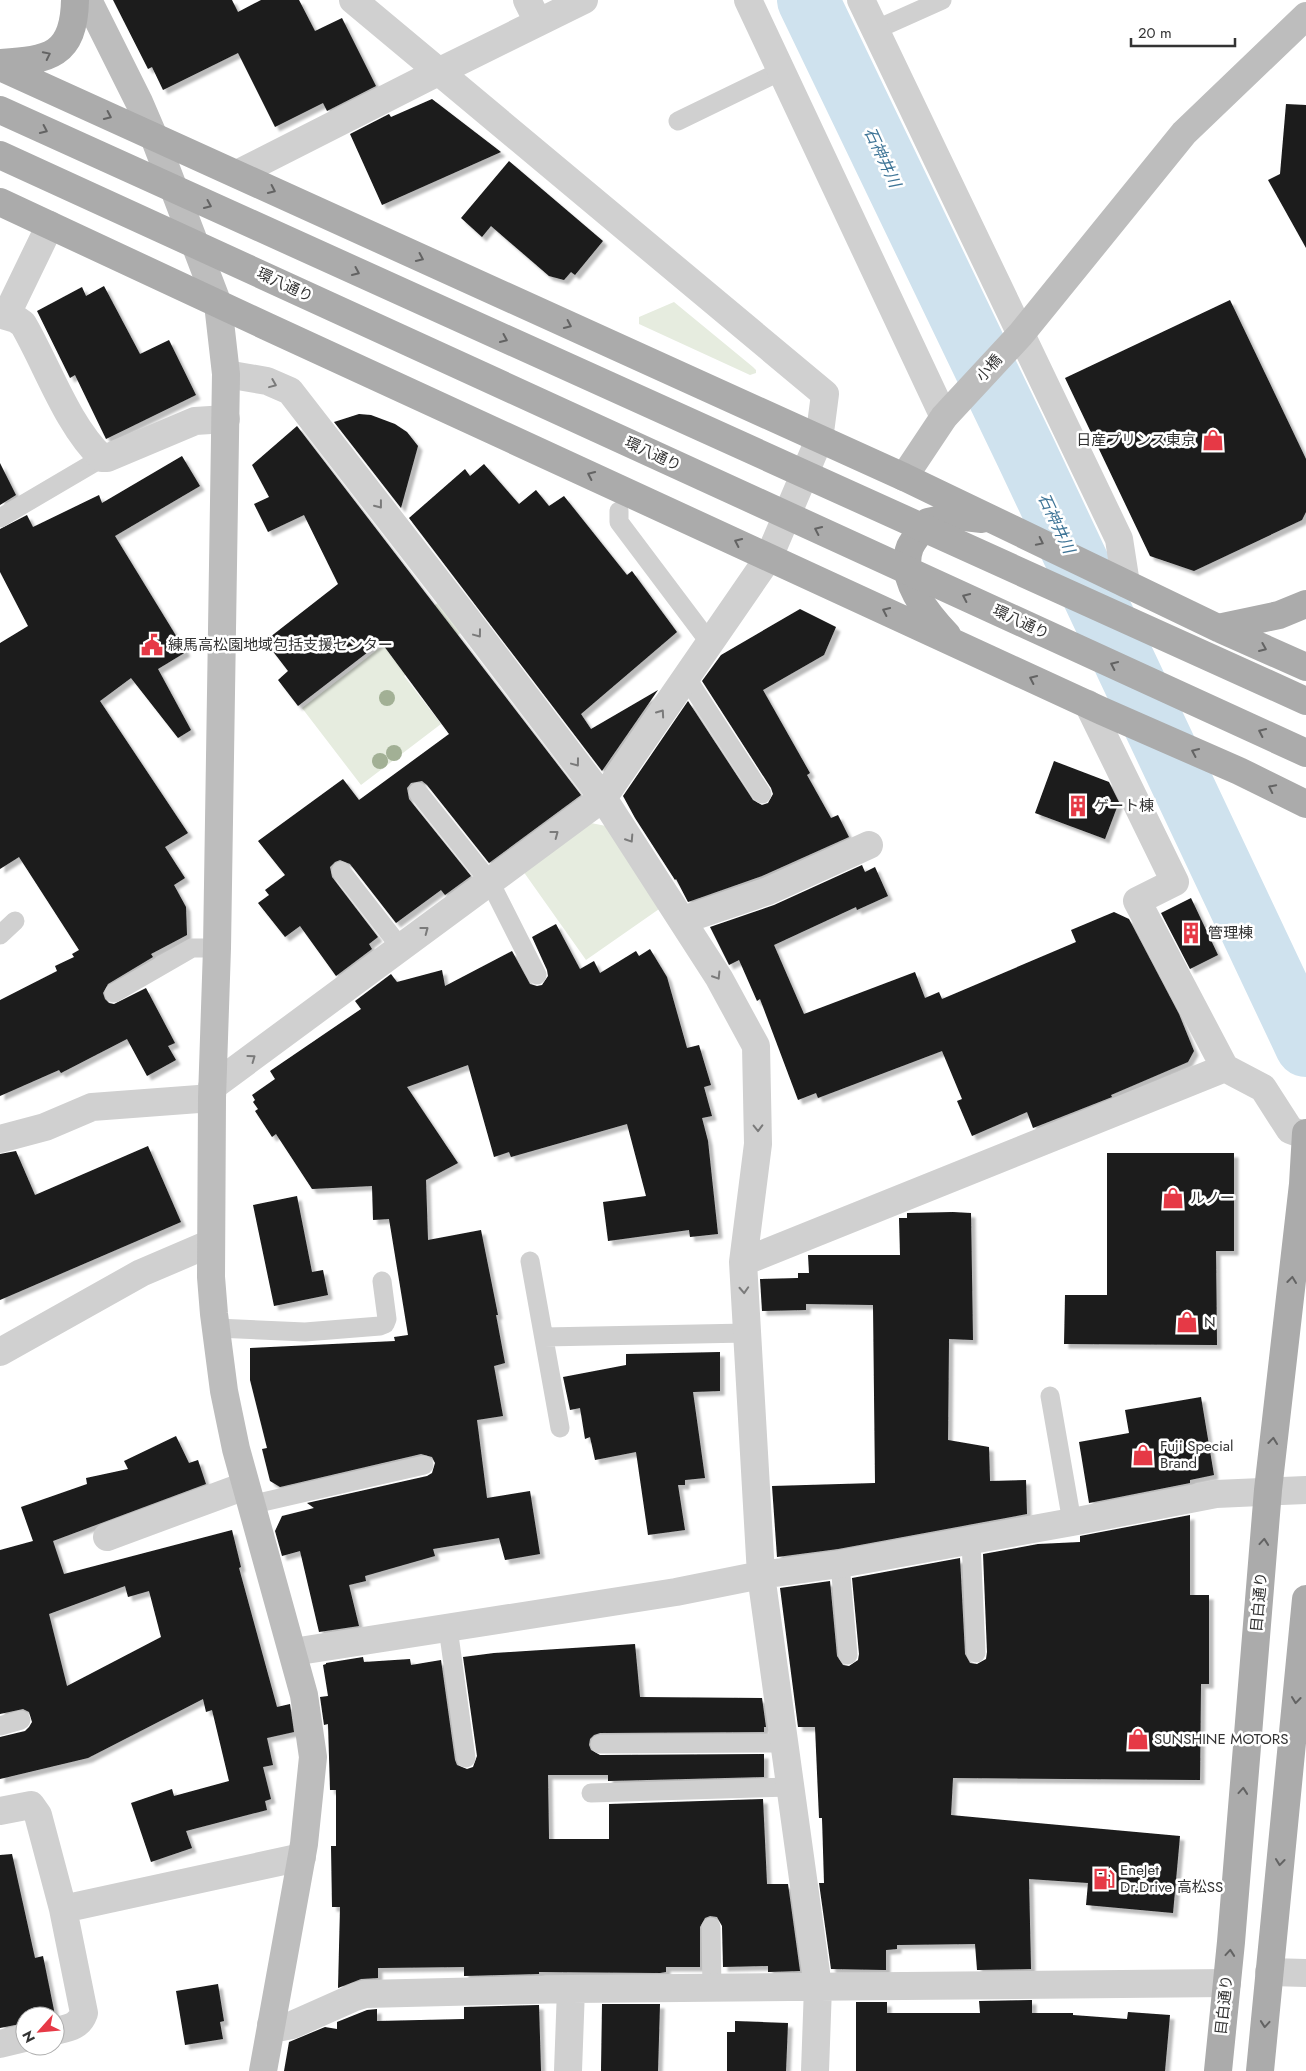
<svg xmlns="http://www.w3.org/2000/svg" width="1306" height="2071" viewBox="0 0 1306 2071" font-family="Jost,'Noto Sans JP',sans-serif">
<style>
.green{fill:#e6ecdf}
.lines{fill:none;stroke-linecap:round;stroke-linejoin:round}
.river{stroke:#cfe2ee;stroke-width:62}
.building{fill:#1a1a1a;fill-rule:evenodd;filter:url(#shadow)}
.lane{stroke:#d0d0d0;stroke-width:19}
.street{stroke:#d0d0d0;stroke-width:28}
.secondary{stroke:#bdbdbd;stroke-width:28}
.primary{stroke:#ababab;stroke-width:28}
.primary-bridge{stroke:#ababab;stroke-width:28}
.tree{fill:#a2b095}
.oneway{stroke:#636363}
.oneway2{stroke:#7a7a7a}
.labels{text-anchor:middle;stroke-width:5;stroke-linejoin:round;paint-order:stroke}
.street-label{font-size:15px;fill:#333;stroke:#fff}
.poi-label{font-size:15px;fill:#333;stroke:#fff;text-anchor:start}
.water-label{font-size:16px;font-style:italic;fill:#3f7597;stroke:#fff}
</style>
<defs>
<filter id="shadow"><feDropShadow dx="4.5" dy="4.5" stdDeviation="1" flood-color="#0004"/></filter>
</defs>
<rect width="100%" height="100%" fill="#fff"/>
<path class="green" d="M674,302L753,367L756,370V373L750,375L639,324V317Z
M440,601L463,631L404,676L441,724L361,785L302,708Z
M591,823L606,826L662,907L586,960L523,871Z"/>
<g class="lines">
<path class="river" d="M808,0L1026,453L1306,1046"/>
</g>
<path class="building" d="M113,0H232L238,12L261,0H299L315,31L342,18L376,86L327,111L323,103L275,127L238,53L163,90L152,67L148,69Z
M432,99L501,152L382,205L350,134L389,114L391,117Z
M1286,104L1306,105V248L1268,180L1280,174Z
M509,161L603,241L575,275L571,272L564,280L549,276L491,226L482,237L461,218Z
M104,286L140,354L169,340L196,395L106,439L75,375L70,378L37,311L82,287L86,296Z
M1230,300L1306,459V512L1302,520L1194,571L1150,556L1065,378Z
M359,414L371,415L395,424L407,432L418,446L401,508L334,422Z
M297,426L581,795L489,863L427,785L422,781L411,783L407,788L409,799L471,876L445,895L441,890L396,923L350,864L340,860L335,862L330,867L332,877L378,937L369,944L372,949L336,976L300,926L285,937L258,903L269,895L265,890L285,875L258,841L343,779L359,800L449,734L381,642L298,706L278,680L288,671L265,641L338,584L304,515L268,532L254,504L269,497L252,465Z
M182,456L200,486L115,536L186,652L158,669L191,730L178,738L131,678L100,701L188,833L165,847L185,878L174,885L186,907L187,935L151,954L153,957L108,984L103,993L105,999L109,1003L114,1004L146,988L175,1043L168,1046L176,1060L147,1076L127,1039L61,1073L59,1070L0,1096V1000L57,971L55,966L74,957L72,954L79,950L19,857L0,869V643L28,626L0,572V529L27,515L33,527L99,495L102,503Z
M0,463L16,495L0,505Z
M484,464L519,504L536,490L549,506L564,496L627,575L632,571L677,632L581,714L591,729L658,690L602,771L409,518L465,469L470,476Z
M800,609L836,627L824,655L763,690L810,773L807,775L831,818L838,815L849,837L762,876L688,902L676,879L675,880L635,818L623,796L688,701L753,800L762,805L768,803L773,794L771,788L702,681L721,655Z
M1054,761L1109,782L1119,802L1105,839L1035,813Z
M862,865L865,872L875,867L888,896L857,910L856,907L774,945L804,1014L915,972L925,998L939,992L942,999L1076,942L1071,930L1114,912L1129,919L1179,1014L1194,1051L1188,1062L1111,1095L1112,1097L1033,1128L1027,1112L972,1136L957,1101L962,1099L942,1051L818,1098L816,1093L798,1100L760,999L757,1001L739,960L729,965L710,927L774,905Z
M1191,898L1218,955L1190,969L1161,913Z
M556,924L580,969L594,961L600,973L636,951L639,956L650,949L667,977L687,1048L699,1045L711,1085L704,1087L712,1116L702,1118L708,1141L718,1234L690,1237L689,1230L608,1241L603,1202L646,1196L627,1124L511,1157L509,1152L494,1157L468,1065L407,1087L458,1163L426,1180L428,1240L481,1230L498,1315H496L505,1363L494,1366L503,1416L477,1420L487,1498L530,1491L540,1554L505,1560L499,1538L433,1549L435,1556L365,1576L366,1581L349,1585L359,1626L319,1632L300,1551L282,1556L275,1531L282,1516L314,1508L307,1503L427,1476L432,1473L435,1463L432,1457L421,1454L280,1487L270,1481L262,1449L267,1448L250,1380V1348L395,1341L394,1337L408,1335L389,1219L373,1220L372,1186L312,1189L276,1134L272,1137L255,1111L258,1109L253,1102L255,1100L252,1095L275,1079L270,1071L361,1009L355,1001L391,974L397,982L442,970L445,986L512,951L530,984L537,986L542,985L548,976L547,970L532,937Z
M148,1146L181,1222L0,1300V1154L16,1151L35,1195Z
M1107,1153H1234V1251H1216L1217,1345L1064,1344L1065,1295H1107Z
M297,1196L312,1272L323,1270L328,1295L274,1306L253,1205Z
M953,1212L971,1213L973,1340L949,1339L948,1440L989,1447L990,1481L1026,1480L1027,1514L838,1549L777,1557L772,1486L875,1483L873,1305L806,1304V1310L762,1311L760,1279L798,1278V1273H809L808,1255H900L899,1218H907V1213Z
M720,1352V1391L693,1392L705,1478L685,1480V1485H678L685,1530L648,1535L636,1452L595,1460L590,1437L585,1439L580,1408L570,1410L563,1377L626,1365V1354Z
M1201,1397L1214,1475L1190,1480V1483L1089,1503L1079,1442L1129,1433L1125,1410Z
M176,1436L189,1463L198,1460L206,1484L53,1541L64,1574L232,1530L241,1567L239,1568L277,1707L290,1704L294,1732L267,1738L273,1765L263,1767L271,1799L265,1801L267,1810L186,1831L192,1848L151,1862L131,1803L172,1789L174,1796L229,1781L212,1710L206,1712L203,1699L88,1758L0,1779V1737L25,1731L29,1727L32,1722L29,1712L23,1709L0,1714V1550L33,1541L21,1507L87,1484L86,1478L128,1469L124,1461ZM125,1586L128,1597L149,1591L161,1637L67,1686L49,1614Z
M1190,1515V1595H1209V1684H1201L1200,1780L953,1778L951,1815L1180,1836L1173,1913L1086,1905L1088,1883L1029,1879L1031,1969L977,1970L975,1944L897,1945V1949L886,1950V1970L831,1969L819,1883H824L822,1818H819L815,1727H798L780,1588L830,1581L837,1656L843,1665L849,1666L858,1660L859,1654L852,1578L960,1558L965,1654L970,1663L977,1664L986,1659L987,1652L983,1554L1038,1544L1080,1542V1536Z
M635,1644L640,1697L762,1698L766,1727H764V1732L600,1733L594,1735L590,1739L589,1745L591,1750L600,1755L764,1754V1777L608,1781V1775H548L549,1839H609V1804L763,1799L767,1884H788L800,1971L768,1972V1966L723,1967L722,1926L717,1917L710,1916L705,1918L700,1927V1967H666V1972L660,1973L539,1972V1974L464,1976V1967L378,1968V1978L361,1979L338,1988L340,1907H332L331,1846H336V1790H330L328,1724L324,1725L320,1697L328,1696L323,1665L326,1664V1663L363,1657L364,1662L410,1659L411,1665L441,1660L455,1760L457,1765L467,1769L473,1767L477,1756L463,1657L494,1653Z
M12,1854L35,1958L43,1956L55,2015L25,2016V2023L0,2028V1855Z
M218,1984L224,2021L220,2022L223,2039L185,2045L176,1991Z
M1032,2000V2013H1073V2015L1127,2019L1128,2012L1170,2015L1165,2071H856V2002H887V2013H980L979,2001Z
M602,2004H660L658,2071H601Z
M539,2005L541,2071H284L289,2042L325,2027L337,2029V2022L367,2010L377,2009V2021L464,2019V2007Z
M735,2021L788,2023L786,2071H727V2032H735Z"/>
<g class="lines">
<path class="lane" d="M875,30L942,0
M678,121L781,71
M619,511V522L710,643
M0,518L102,458
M686,677L762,794
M418,792L490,882L537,975
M341,871L401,948
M0,935L15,921
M114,993L192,948H217
M530,1261L560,1428
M216,1328L305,1332L380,1326L385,1324L387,1319L382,1281
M544,1337L747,1333
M1050,1396L1072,1522
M250,1505L424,1465
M971,1541L976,1653
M840,1564L848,1655
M448,1628L466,1758
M0,1726L21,1720
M600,1744L785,1743
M591,1793L791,1787
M711,1927L712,1988"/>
<path class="street" d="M527,0L538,22
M748,0L944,417
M861,0L1119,539L1126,584
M237,174L438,72L584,0
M50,225L6,316L16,319L23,324C47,365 67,425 102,458H107L195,421L226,419
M226,374L267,381L290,391L460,610L603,798L719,978L756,1046L758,1144L743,1262L761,1575L818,1987L815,2071
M1088,704L1175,882L1137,901L1225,1068L1263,1088L1290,1130L1306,1136
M683,920L768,891L869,845
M212,1087L603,798L769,557L819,440L825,394L353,0
M0,1139L45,1127L92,1107L212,1098
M743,1262L1225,1068
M0,1352L141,1273L211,1243
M107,1537L245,1486
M293,1652L676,1592L761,1575L840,1564L1072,1522L1216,1494L1306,1490
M0,1811L31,1805L38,1815L63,1909L84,2013C79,2027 68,2028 55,2031
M63,1909L302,1857
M1269,1972L1306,1973
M271,2025L282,2027L292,2025L355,1997L365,1994L571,1989L1227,1983
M0,2044L25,2038
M568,2071L571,1989"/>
<path class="secondary" d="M88,0L139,102L154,137L218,304L226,374L217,948L212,1098L211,1277L214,1314L224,1391L236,1449L304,1695L313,1757L304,1844L263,2071
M904,477L944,417L1021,334L1184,133L1306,16"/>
<path class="primary" d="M0,63C49,60 74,56 75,0
M0,67L904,477L1218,628L1306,667
M0,202L268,327L1102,711L1239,771L1306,804
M1218,628L1279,615L1306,604
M947,635C927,614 898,578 910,547C914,538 922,530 928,522L956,516L982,519
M1218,2071L1231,1942L1268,1490L1303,1184L1306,1133
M1260,2071L1306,1599"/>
<path class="primary-bridge" d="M0,110L1306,701
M0,155L1306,753"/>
</g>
<g class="tree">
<circle cx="387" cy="698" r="8"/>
<circle cx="394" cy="753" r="8"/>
<circle cx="380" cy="761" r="8"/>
</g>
<defs><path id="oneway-chevron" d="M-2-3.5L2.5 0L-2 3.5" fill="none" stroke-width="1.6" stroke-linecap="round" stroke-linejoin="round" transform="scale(1.25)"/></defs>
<g class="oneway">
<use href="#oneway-chevron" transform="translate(47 55) rotate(-26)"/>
<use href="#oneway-chevron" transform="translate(108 116) rotate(25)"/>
<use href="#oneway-chevron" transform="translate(44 130) rotate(25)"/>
<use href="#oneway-chevron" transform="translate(272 190) rotate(25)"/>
<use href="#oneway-chevron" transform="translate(208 205) rotate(24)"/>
<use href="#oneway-chevron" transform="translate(420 258) rotate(25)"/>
<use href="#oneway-chevron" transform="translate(356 272) rotate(24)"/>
<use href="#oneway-chevron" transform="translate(568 325) rotate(25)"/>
<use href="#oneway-chevron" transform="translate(504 339) rotate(24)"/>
<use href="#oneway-chevron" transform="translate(591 475) rotate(-155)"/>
<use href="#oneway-chevron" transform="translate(818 530) rotate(-155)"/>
<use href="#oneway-chevron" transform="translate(738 542) rotate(-155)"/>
<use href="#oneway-chevron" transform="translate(1040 542) rotate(26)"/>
<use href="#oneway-chevron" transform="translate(966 597) rotate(-155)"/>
<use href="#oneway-chevron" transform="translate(886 611) rotate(-155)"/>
<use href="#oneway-chevron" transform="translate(1263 648) rotate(23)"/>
<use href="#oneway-chevron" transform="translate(1114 665) rotate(-155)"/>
<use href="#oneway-chevron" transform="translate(1033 679) rotate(-155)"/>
<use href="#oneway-chevron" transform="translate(1262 732) rotate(-155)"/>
<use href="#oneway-chevron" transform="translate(1195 752) rotate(-156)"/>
<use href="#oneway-chevron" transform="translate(1272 788) rotate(-153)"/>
<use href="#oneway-chevron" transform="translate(1292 1280) rotate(-83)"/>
<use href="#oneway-chevron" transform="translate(1273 1441) rotate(-84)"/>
<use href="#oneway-chevron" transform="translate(1264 1542) rotate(-85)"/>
<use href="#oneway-chevron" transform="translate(1296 1700) rotate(96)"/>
<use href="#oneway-chevron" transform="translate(1243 1791) rotate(-85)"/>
<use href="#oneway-chevron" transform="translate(1280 1862) rotate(96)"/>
<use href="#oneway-chevron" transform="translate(1230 1953) rotate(-85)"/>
<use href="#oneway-chevron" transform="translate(1265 2024) rotate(95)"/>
</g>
<g class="oneway2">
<use href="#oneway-chevron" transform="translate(273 384) rotate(22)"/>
<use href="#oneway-chevron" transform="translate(379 505) rotate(52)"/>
<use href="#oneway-chevron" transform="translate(478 634) rotate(53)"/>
<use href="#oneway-chevron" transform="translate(661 713) rotate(-55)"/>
<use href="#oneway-chevron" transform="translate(576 763) rotate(53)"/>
<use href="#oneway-chevron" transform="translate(555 834) rotate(-37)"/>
<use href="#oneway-chevron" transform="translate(630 839) rotate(57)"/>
<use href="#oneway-chevron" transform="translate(425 930) rotate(-37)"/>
<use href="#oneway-chevron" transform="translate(717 976) rotate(58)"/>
<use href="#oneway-chevron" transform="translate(252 1058) rotate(-36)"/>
<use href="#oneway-chevron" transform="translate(758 1128) rotate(89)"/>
<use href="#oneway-chevron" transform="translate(744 1290) rotate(87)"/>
</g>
<defs>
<g id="shop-bare" transform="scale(1.725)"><path d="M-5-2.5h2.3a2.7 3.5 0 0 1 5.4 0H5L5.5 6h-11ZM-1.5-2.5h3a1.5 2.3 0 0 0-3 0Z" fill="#e63946" stroke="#fff" stroke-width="2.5" paint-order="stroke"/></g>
<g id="civic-bare" transform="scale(1.725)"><path d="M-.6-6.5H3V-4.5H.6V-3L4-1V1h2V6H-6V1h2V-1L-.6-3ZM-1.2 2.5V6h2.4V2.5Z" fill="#e63946" stroke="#fff" stroke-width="2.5" paint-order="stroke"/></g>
<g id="building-bare" transform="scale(1.725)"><path d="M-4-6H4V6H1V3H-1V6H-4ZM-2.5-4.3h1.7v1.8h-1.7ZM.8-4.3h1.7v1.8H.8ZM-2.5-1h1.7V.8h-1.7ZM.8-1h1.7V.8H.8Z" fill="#e63946" stroke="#fff" stroke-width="2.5" paint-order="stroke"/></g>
<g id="fuel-bare" transform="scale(1.725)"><path d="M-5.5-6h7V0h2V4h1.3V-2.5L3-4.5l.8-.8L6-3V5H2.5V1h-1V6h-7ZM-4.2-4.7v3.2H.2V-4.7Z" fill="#e63946" stroke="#fff" stroke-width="2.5" paint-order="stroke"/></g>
</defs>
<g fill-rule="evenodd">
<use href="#shop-bare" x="1213" y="440"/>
<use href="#civic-bare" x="152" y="645"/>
<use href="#building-bare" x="1078" y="806"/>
<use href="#building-bare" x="1191" y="933"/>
<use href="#shop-bare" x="1173" y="1198"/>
<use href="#shop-bare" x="1187" y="1322"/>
<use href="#shop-bare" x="1143" y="1455"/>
<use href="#shop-bare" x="1138" y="1739"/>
<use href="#fuel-bare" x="1104" y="1879"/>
</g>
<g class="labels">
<g class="street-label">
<text transform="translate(285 285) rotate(25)" y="5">環八通り</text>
<text transform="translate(989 368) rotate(-48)" y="5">小橋</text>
<text transform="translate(653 454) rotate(25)" y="5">環八通り</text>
<text transform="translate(1021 622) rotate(25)" y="5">環八通り</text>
<text transform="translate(1259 1602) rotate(-85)" y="5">目白通り</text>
<text transform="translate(1224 2005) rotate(-84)" y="5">目白通り</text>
</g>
<g class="poi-label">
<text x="1196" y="445" text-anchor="end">日産プリンス東京</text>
<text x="168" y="650">練馬高松園地域包括支援センター</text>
<text x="1094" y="811">ゲート棟</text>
<text x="1208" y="938">管理棟</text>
<text x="1190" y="1203">ルノー</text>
<text x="1204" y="1327">N</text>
<text x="1160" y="1451">Fuji Special<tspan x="1160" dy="17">Brand</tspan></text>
<text x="1154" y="1744">SUNSHINE MOTORS</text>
<text x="1120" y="1875">EneJet<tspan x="1120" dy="17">Dr.Drive 高松SS</tspan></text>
</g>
<g class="water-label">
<text transform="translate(883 157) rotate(65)" y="6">石神井川</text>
<text transform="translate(1057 523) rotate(65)" y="6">石神井川</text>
</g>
</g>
<g transform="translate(40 2031) rotate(243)"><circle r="24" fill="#ffffff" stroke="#adadad"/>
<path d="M0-4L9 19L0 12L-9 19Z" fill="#e63946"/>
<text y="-8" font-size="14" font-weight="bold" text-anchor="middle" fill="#333333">N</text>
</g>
<path d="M1131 38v8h104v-8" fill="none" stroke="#333333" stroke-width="2.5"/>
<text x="1138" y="38" font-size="15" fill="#333333" stroke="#ffffff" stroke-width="4" paint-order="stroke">20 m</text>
</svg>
